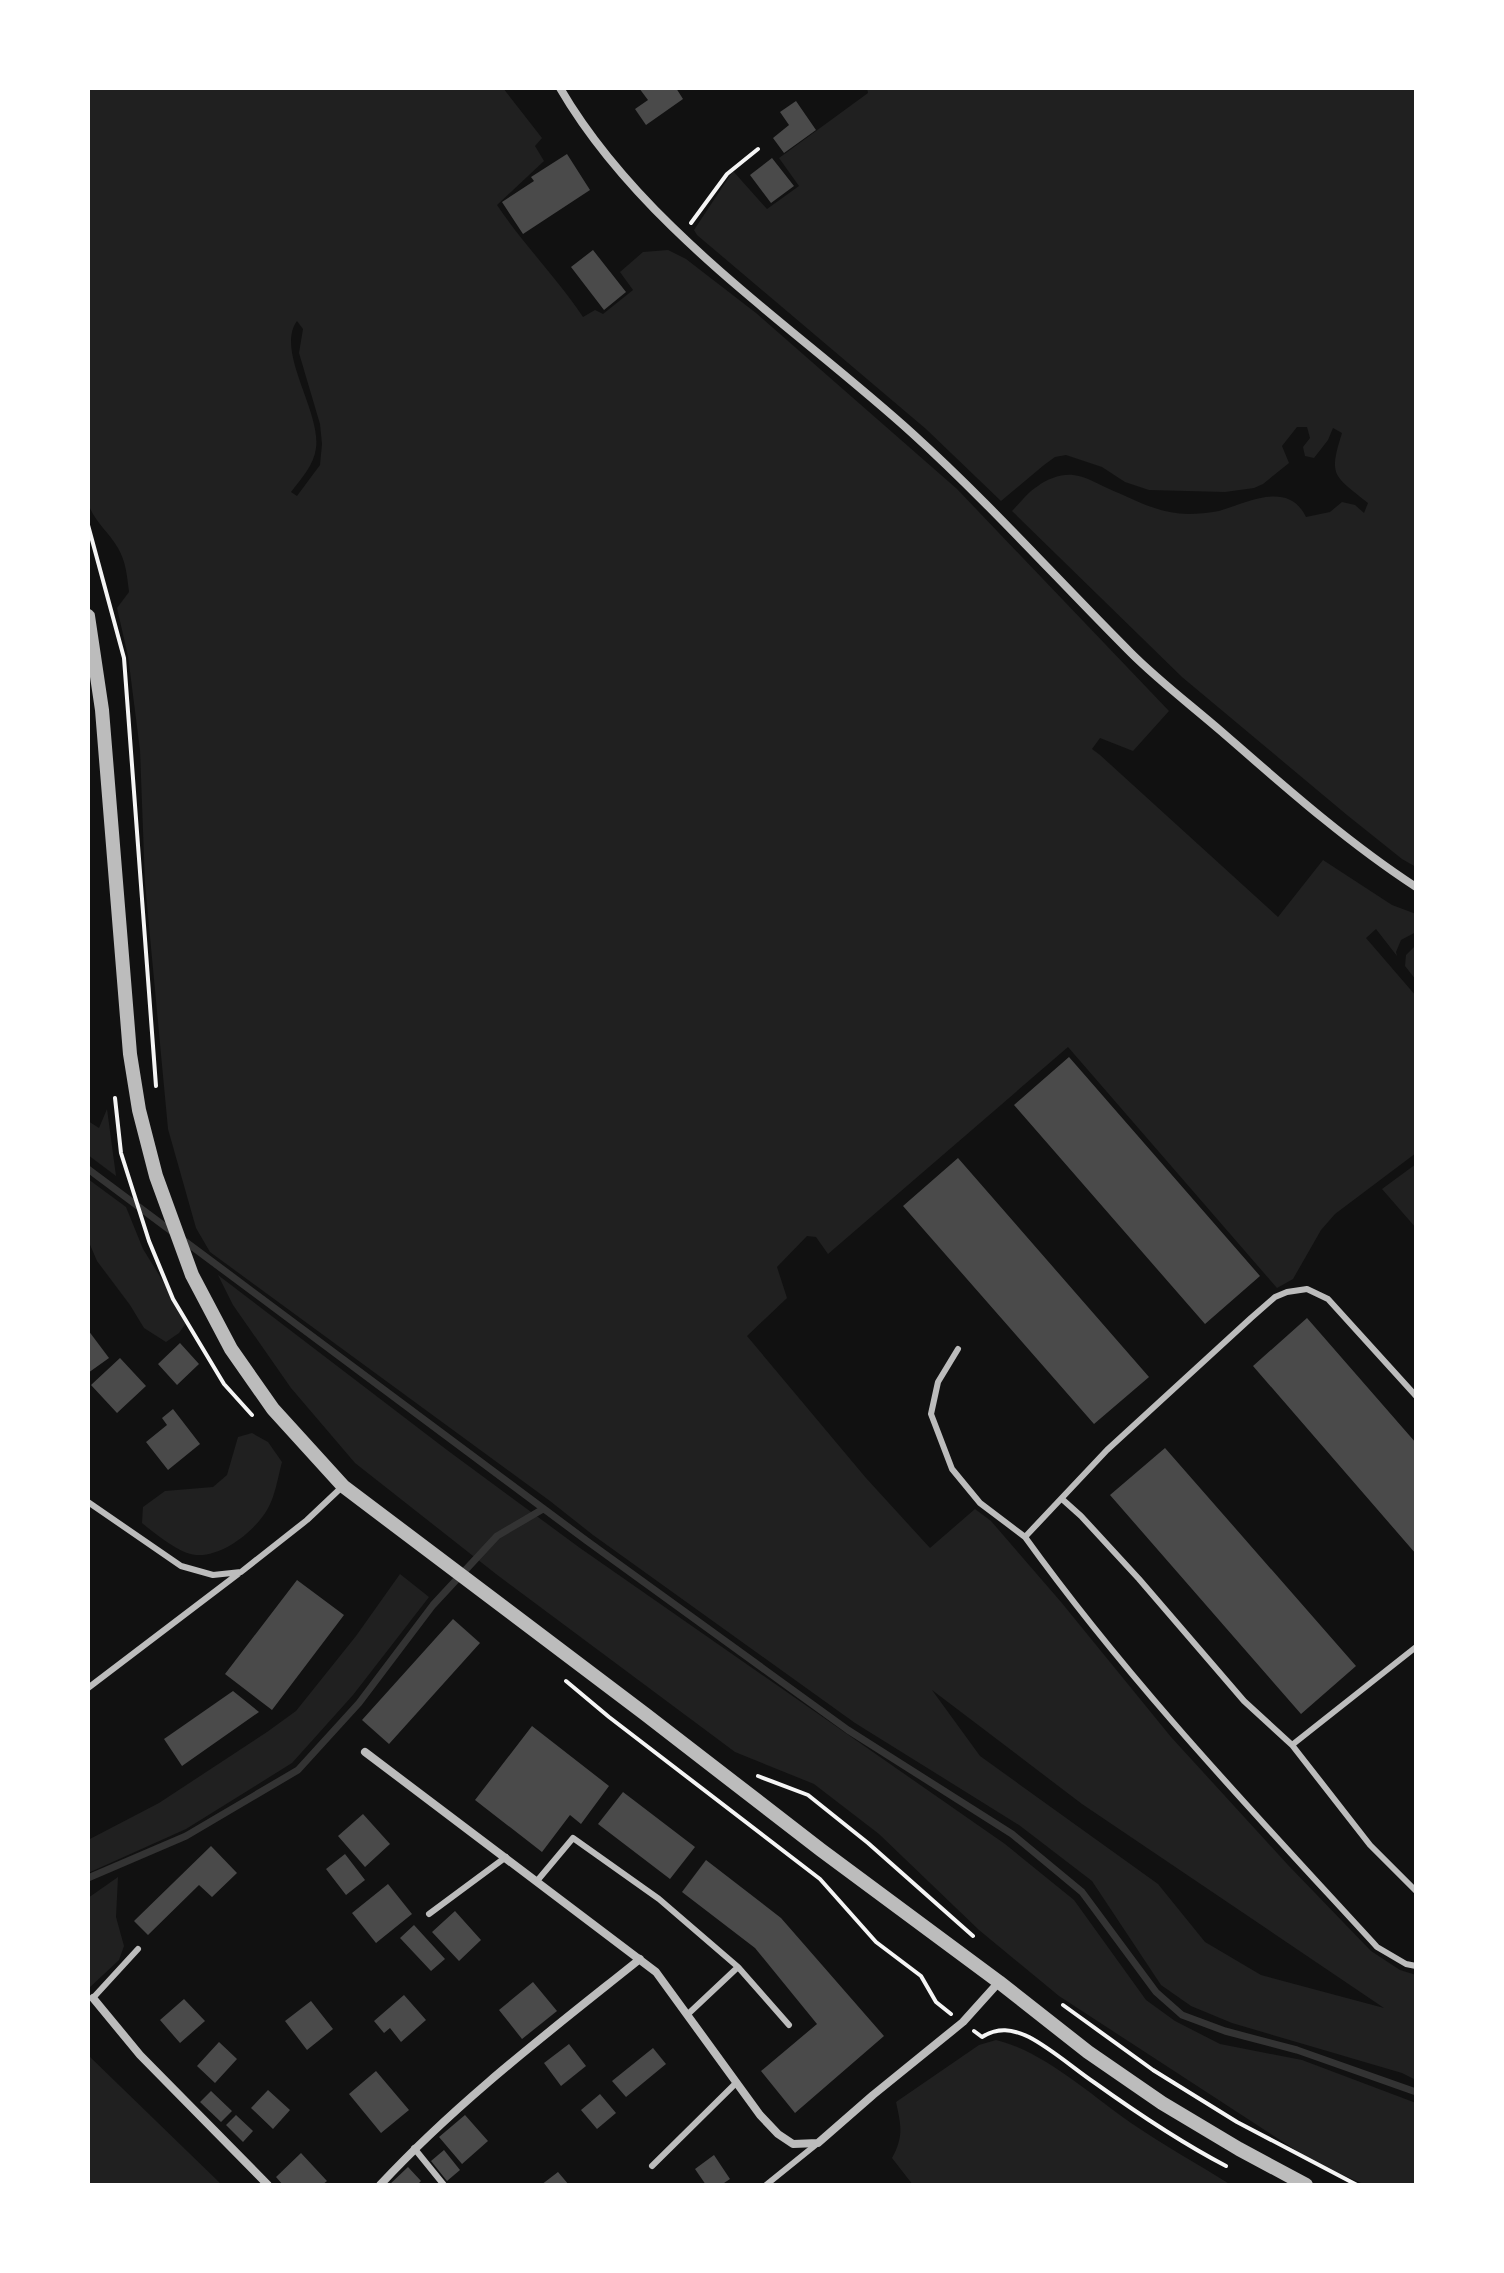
<svg xmlns="http://www.w3.org/2000/svg" width="1504" height="2273" viewBox="0 0 1504 2273" font-family="Figtree,sans-serif">
<style>
.green{fill:#202020;fill-rule:evenodd}
.lines{fill:none;stroke-linecap:round;stroke-linejoin:round}
.stream{stroke:#333;stroke-width:7}
.building{fill:#4a4a4a}
.path{stroke:#f5f5f5;stroke-width:4}
.service{stroke:#bcbcbc;stroke-width:6}
.minor{stroke:#bcbcbc;stroke-width:8}
.tertiary{stroke:#bcbcbc;stroke-width:14}
</style>
<rect width="100%" height="100%" fill="#111"/>
<path class="green" d="M88,88H503L542,138L535,146L544,161L497,205C523,244 557,278 583,317L595,310L603,314L633,290L620,272L643,252L668,250L686,259L756,313L957,489L1169,711L1133,751L1100,738L1092,749L1100,755L1278,917L1323,860L1392,905L1416,914V932L1401,940L1396,952L1397,956L1376,929L1366,938L1416,996V1153L1335,1214L1321,1230L1293,1279L1277,1288L1068,1047L828,1254L816,1237L807,1236L777,1267L787,1298L747,1336L866,1478L930,1548L975,1509L991,1521L1061,1602L1171,1737L1288,1865L1371,1951L1400,1970L1416,1975V2080L1402,2073L1232,2023L1191,2006L1161,1985L1092,1881L1019,1825L855,1723L593,1535L550,1501L210,1252L196,1228L168,1129L145,883L140,750L128,656L117,608L129,592C127,576 126,562 118,548C108,531 97,525 88,504ZM297,321L303,329L299,353L320,424L322,444L320,465L297,496L291,492C301,479 314,465 316,448C321,411 275,351 297,321ZM932,1690L1082,1804L1384,2008L1261,1975L1205,1942L1158,1884L980,1756Z
M867,88H1416V867L1402,859L1347,815L1182,677L1012,511C1020,503 1028,492 1038,486C1047,479 1061,474 1073,475C1085,476 1096,483 1107,488C1133,499 1159,514 1188,514C1198,514 1209,513 1219,511C1247,503 1288,480 1306,517L1330,512L1342,502L1355,505L1364,513L1368,503C1334,475 1328,477 1342,433L1333,428L1328,440L1314,458L1305,456L1303,447L1310,438L1307,427H1297L1282,446L1289,463L1263,484L1254,488L1225,492L1149,490L1125,482L1102,467L1066,455L1055,457L1044,465L1001,501L926,429L697,235L694,230L733,171L767,209L799,186L779,158L868,93Z
M1416,945V980L1405,966L1406,955Z
M107,1109L116,1176L88,1155V1121L99,1128Z
M1416,1164V1228L1382,1189Z
M88,1179L126,1207L143,1249L179,1307L186,1323L179,1333L166,1342L144,1328L130,1305L97,1261L88,1240Z
M218,1275L447,1450L580,1548L1005,1844L1074,1900L1146,2000L1175,2021L1220,2044L1302,2060L1416,2103V2185H1366L1317,2164L1059,1996L979,1930L879,1834L814,1784L735,1752L496,1574L355,1463L291,1388L233,1305Z
M252,1433L268,1442L282,1462C278,1477 275,1497 267,1510C254,1532 222,1557 196,1555C180,1554 154,1533 142,1523L143,1507L165,1491L213,1487L227,1475L238,1437Z
M400,1574L429,1597L353,1695L292,1763L186,1829L88,1873V1840L159,1803L267,1732L296,1711L356,1636Z
M118,1877L116,1917L124,1946L119,1960L88,1989V1898Z
M996,2040C1043,2051 1091,2095 1131,2123C1163,2145 1198,2164 1231,2185H913L892,2158C904,2136 901,2125 896,2102L979,2045Z
M88,2055L222,2185H88Z"/>
<g class="lines">
<path class="stream" d="M88,1169L587,1541L848,1730L1012,1834L1082,1892L1156,1992L1182,2015L1225,2031L1297,2050L1416,2092
M88,1878L186,1836L298,1770L359,1703L433,1605L497,1536L543,1509"/>
</g>
<path class="building" d="M639,88H676L683,99L646,125L635,109L648,100Z
M796,101L816,130L784,153L773,138L789,125L780,112Z
M567,154L590,190L523,234L502,202L534,181L531,177Z
M772,158L794,186L771,203L750,175Z
M593,250L626,292L604,310L571,267Z
M1069,1057L1260,1276L1205,1324L1014,1105Z
M958,1158L1149,1377L1094,1424L903,1206Z
M1307,1318L1416,1443V1554L1253,1366Z
M88,1330L109,1358L88,1373Z
M180,1343L199,1364L177,1385L158,1364Z
M120,1358L146,1386L117,1413L91,1385Z
M173,1409L200,1444L168,1470L146,1442L167,1425L162,1418Z
M1165,1448L1356,1666L1301,1714L1110,1495Z
M297,1580L344,1615L272,1710L225,1674Z
M453,1619L480,1643L389,1744L362,1720Z
M233,1691L259,1712L182,1766L164,1739Z
M532,1726L609,1786L581,1824L570,1815L542,1852L475,1800Z
M623,1792L695,1847L670,1879L598,1824Z
M363,1814L390,1844L365,1867L338,1836Z
M211,1846L237,1873L212,1897L199,1885L148,1935L134,1921Z
M345,1854L365,1880L346,1895L326,1869Z
M706,1860L781,1918L884,2036L795,2113L761,2071L817,2024L755,1948L682,1892Z
M388,1884L412,1914L376,1943L352,1913Z
M455,1911L481,1940L459,1961L432,1932Z
M414,1925L445,1959L431,1971L400,1938Z
M533,1982L557,2011L522,2039L499,2010Z
M404,1995L426,2020L401,2042L390,2028L384,2033L374,2021Z
M184,1999L205,2021L180,2043L160,2020Z
M311,2001L333,2029L307,2050L285,2021Z
M219,2042L237,2059L215,2083L197,2066Z
M569,2044L586,2066L561,2086L544,2063Z
M653,2048L666,2064L626,2097L612,2081Z
M376,2071L409,2110L381,2133L349,2094Z
M268,2090L290,2110L273,2129L251,2108Z
M211,2091L232,2111L221,2122L200,2102Z
M600,2094L616,2113L597,2129L581,2110Z
M236,2115L253,2131L243,2142L226,2125Z
M465,2115L488,2141L462,2164L439,2137Z
M444,2150L460,2170L447,2181L431,2161Z
M301,2153L327,2181L322,2185H283L276,2177Z
M714,2155L730,2179L721,2185H706L695,2169Z
M408,2167L421,2181L417,2185H389Z
M558,2172L569,2185H541Z"/>
<g class="lines">
<path class="path" d="M691,223L727,174L758,149
M88,525L124,658L156,1086
M115,1098L121,1153L149,1241L173,1299L224,1384L252,1415
M566,1681L609,1717L820,1879L876,1942L921,1976L936,2002L951,2014
M758,1776L808,1795L868,1843L973,1936
M1063,2005L1153,2070L1237,2122L1357,2185
M974,2031L982,2037C998,2027 1012,2029 1029,2037C1052,2049 1073,2068 1095,2083C1137,2113 1180,2142 1226,2166"/>
<path class="service" d="M958,1349L938,1382L931,1414L952,1469L980,1503L1025,1537L1107,1450L1251,1318L1275,1297L1287,1292L1307,1289L1328,1299L1416,1396
M1062,1499L1081,1516L1139,1579L1244,1701L1292,1745L1370,1845L1416,1891
M88,1502L181,1566L213,1575L241,1572L307,1520L343,1486
M1025,1537C1130,1683 1255,1814 1377,1947L1406,1964L1416,1966
M88,1688L238,1574
M1292,1745L1416,1647
M537,1881L573,1838L659,1899L738,1967L789,2025
M429,1914L506,1857
M93,1998L138,1949
M687,2015L738,1967
M414,2148L444,2185
M652,2166L736,2083
M766,2185L818,2143"/>
<path class="minor" d="M560,88C642,229 794,326 913,434C989,503 1058,580 1131,653C1159,681 1192,706 1222,732C1284,786 1347,842 1416,887
M365,1752L656,1972L760,2115L778,2134L793,2144L818,2143L873,2095L963,2022L999,1982
M93,1998L140,2055L268,2185
M380,2185C458,2101 550,2031 640,1959"/>
<path class="tertiary" d="M88,616L102,710L130,1054L139,1110L156,1176L192,1275L231,1349L273,1409L343,1486L645,1714L821,1850L999,1982L1088,2052L1162,2103L1239,2149L1306,2185"/>
</g>
<rect width="1504" height="2273" fill="none" stroke="#ffffff" stroke-width="180"/>
</svg>
